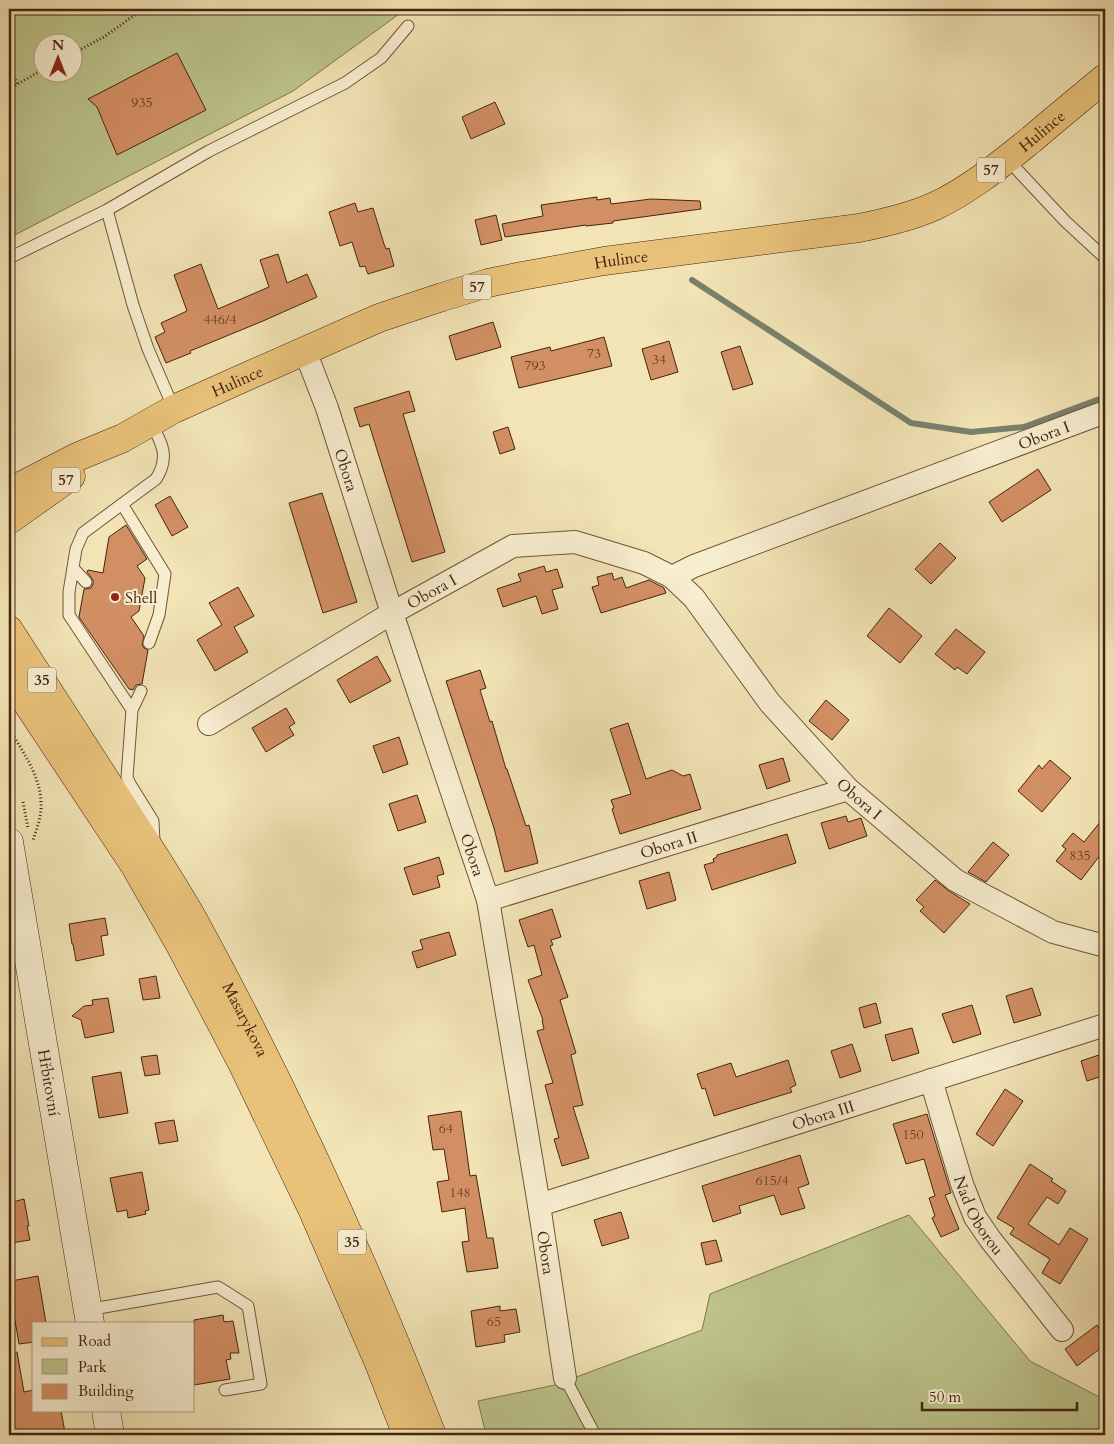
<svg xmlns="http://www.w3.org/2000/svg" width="1114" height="1444" viewBox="0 0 1114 1444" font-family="Cardo,serif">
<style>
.green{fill:#bdc48c;stroke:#80744e;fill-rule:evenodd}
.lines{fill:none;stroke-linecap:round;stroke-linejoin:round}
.stream{stroke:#79816d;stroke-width:6}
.building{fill:#d38f64;stroke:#442411}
.lane-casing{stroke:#70543a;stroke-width:13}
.street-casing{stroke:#70543a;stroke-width:24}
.secondary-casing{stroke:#442411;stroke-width:29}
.primary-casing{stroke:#442411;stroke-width:29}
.path{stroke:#442411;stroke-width:3;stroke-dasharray:1 2.5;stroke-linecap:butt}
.lane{stroke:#f7edcf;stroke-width:11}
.street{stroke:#f7edcf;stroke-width:22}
.secondary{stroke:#f7edcf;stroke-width:28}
.primary{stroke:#e9c27a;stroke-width:28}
.poi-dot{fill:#8f2418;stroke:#f7edcf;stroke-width:2}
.labels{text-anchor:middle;stroke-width:4;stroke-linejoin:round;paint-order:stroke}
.number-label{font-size:14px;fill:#683f26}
.shield{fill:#f7edcf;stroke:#7a604a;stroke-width:1}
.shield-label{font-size:15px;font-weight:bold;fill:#442411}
.street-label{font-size:16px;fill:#442411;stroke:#f7edcf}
.poi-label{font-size:16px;fill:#442411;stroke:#f7edcf;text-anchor:start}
</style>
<rect width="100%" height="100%" fill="#f2e4b5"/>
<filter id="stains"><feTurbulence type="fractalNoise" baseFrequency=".004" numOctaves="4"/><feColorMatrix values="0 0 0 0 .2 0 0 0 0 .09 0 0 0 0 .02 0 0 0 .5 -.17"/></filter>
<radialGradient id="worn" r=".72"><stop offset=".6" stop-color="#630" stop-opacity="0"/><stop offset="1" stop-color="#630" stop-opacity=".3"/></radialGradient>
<path class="green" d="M9,9H406L293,91L9,238ZM42,42H72V72H42Z
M909,1215L1030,1361L1105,1400V1435H486L478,1401L555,1385L702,1330L710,1294Z"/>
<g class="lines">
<path class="stream" d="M692,280L911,423L971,432L1024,427L1105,397"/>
</g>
<path class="building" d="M177,53L206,110L117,155L97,107L88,99Z
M495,102L505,124L471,139L462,117Z
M597,197V200L610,198L611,204L651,199L700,201L701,209L613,221V223L586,226V225L505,237L502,224L543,216L541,205Z
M355,203L358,212L373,208L384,244L386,249L389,248L394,266L368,274L365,266L360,267L352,242L340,246L329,212Z
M496,215L502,240L481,245L475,220Z
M278,254L287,283L307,274L317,297L263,321L190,351L191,353L166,363L155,337L165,332L161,323L187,311L174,275L201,264L218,309L269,287L260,260Z
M493,322L501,347L456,360L449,336Z
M604,337L612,366L519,388L511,357L550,347L551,351Z
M669,341L678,372L651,380L642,349Z
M740,346L753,384L733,390L721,352Z
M409,391L415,411L403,414L445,552L412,562L369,424L360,427L354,408Z
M508,427L515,449L500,454L493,432Z
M1038,469L1051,490L1002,522L989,502Z
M322,493L357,602L323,613L289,503Z
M170,496L188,527L172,536L155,505Z
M126,525L147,559L137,566L145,578L139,611L131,617L144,636L142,645L144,648L148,650L142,684L136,685L133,690L129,689L79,617L84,589L91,588L93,584V580L87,572L88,570L103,573L109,537Z
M940,543L956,558L931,584L915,569Z
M544,566L546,572L557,569L563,587L552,590L558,609L542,614L536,596L503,607L497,589L521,581L518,574Z
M612,573L614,580L622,577L626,588L649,580L664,588L666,593L601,613L592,587L599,585L597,577Z
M238,587L254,616L234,627L248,652L215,671L197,640L222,625L209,603Z
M889,608L922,636L900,663L867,636Z
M956,629L985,652L967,674L957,667L955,670L935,654Z
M377,656L391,681L350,703L337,680Z
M480,670L486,688L480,690L490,722L492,721L506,769H507L526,826L529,825L538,863L505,872L494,828L446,681Z
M826,700L849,720L832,740L809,721Z
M286,708L295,723L289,727L294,735L266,752L252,728Z
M628,723L646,779L672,770L683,776L690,774L701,809L620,834L612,809L614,808L611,800L631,794L610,729Z
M399,737L408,764L383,773L373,746Z
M783,758L790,781L767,789L759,765Z
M1050,760L1071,778L1042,812L1018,791L1039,765L1042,769Z
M417,795L426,822L398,831L389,804Z
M846,816L848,822L861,818L867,836L829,849L821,823Z
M1105,816V849L1081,880L1056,861L1066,849L1062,846L1073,833L1084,842Z
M787,834L796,863L712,890L704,865L714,862L713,859L717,857V855Z
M993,842L1009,855L986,882L968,872Z
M439,857L444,874L437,876L440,887L413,895L404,868Z
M669,872L676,900L647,909L639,881Z
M935,880L949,891L970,904L944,933L920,911L924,907L916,900Z
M552,909L561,937L551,940L553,945L550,946L568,997L560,1000L576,1053L571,1055L583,1105L573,1107L589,1158L562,1166L554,1139L559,1138L545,1085L553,1083L537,1031L544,1029L542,1020H543L528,980L542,975L534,945L528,947L519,920Z
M105,918L108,935L101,936L104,955L76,961L73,944H72L69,924Z
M449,932L456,955L417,968L412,952L423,949L420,940Z
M156,976L160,998L143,1000L139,979Z
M1032,988L1041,1015L1014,1023L1006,996Z
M108,998L114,1032L85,1038L81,1020L72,1016L84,1006L93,1005L92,1000Z
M876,1003L881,1023L864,1028L859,1008Z
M972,1005L981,1034L953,1043L942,1014Z
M912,1028L919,1053L892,1061L885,1035Z
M852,1044L861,1071L840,1078L831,1051Z
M1105,1053V1075L1087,1081L1081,1061Z
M157,1055L160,1074L145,1076L141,1057Z
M788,1060L796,1085L790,1088L792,1092L714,1116L705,1088L702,1089L697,1074L731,1063L736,1077Z
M121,1072L128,1113L99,1118L92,1077Z
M1005,1089L1023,1101L993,1146L976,1134Z
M461,1111L470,1176L476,1175L487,1238H493L498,1268L467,1272L462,1242L469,1241L465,1208L442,1212L437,1182L449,1180L444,1149L433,1150L428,1116Z
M927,1114L951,1193L945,1195L959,1229L941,1237L932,1218L935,1216L929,1198L935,1196L924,1159L906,1164L893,1124Z
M174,1120L178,1141L159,1144L155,1123Z
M800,1155L809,1184L798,1188L805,1208L781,1215L774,1195L739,1206L741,1213L713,1222L702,1186Z
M1030,1164L1053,1179L1051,1181L1066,1191L1058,1204L1047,1197L1028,1224L1059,1245L1070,1228L1088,1239L1060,1284L1042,1273L1050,1259L1010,1234L1014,1228L997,1218Z
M142,1172L149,1210L145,1211L146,1214L128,1218L127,1210L117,1212L110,1178Z
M24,1199L29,1226H27L30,1240L11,1243L10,1238H9V1203Z
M621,1212L629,1238L602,1246L594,1220Z
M716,1240L722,1261L706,1265L701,1243Z
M38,1276L46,1323H34V1342L19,1344L13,1309L15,1308L11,1281Z
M500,1306V1311L516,1309L520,1332L504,1335L505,1342L476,1347L471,1311Z
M223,1315L224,1322L233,1321L239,1353H230L231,1359L226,1360L230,1379L194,1385V1320Z
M1097,1325L1105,1337V1345L1077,1366L1065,1349Z
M17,1352L24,1392L34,1390V1410H61L65,1433L50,1435H13L9,1430V1353Z"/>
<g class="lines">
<g class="lane-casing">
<path id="lane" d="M1007,159L1065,221L1105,258
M107,210L209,151L345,83L381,58L408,26
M9,258L107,210L133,305L148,349L174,409
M122,504L165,574L159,615L149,643
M73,568L86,582
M141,691L132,710L127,777L130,784L153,821L154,842
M132,710L69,615V592L76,549L83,533L156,479C170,457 162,443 151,423
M87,1310L218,1287L248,1306L261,1384L225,1390
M565,1378L595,1435"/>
</g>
<g class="street-casing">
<g id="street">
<path id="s1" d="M305,351L327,408L392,613L488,900L539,1205L565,1378"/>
<path id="s2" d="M672,577L694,566L1105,412"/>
<path id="s3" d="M209,724L392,613L513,546L575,542L644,563L672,577L694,598L770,703L848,789L955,880L1053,932L1105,946"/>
<path id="s4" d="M488,900L848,789"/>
<path id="s5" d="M931,1080L962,1184L975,1217L990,1239L1062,1330"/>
<path id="s6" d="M539,1205L1105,1025"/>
</g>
</g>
<g class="secondary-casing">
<g id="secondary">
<path id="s7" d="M9,842L90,1323"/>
<path d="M106,1410L110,1435"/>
</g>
</g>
<g class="primary-casing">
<g id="primary">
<path id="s8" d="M9,492L77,457L123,438L174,409L250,375L379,318L442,297L488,283L522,276L604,261L859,228C884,223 911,217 935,206C971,189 1002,163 1032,139C1056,118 1081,98 1105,78"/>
<path d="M9,520L71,476"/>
<path id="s9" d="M9,630C47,689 85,748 123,807C149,848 177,889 200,932C288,1094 365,1263 432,1435"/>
<path d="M9,676L135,866L179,943L242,1063L313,1211L378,1361L407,1435"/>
</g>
</g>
<path class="path" d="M72,54L104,37L143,9
M9,67L18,85
M9,89L42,70
M9,728C22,751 40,775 41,802C42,815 37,828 33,840
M23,802L28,828"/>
<use href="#lane" class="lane"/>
<use href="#street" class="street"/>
<use href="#secondary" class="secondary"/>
<use href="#primary" class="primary"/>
</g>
<circle class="poi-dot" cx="115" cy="597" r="5"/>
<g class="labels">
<g class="number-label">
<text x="142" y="107">935</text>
<text x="220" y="324">446/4</text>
<text x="594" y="358">73</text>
<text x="659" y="364">34</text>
<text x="535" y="370">793</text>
<text x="1080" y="860">835</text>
<text x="446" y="1133">64</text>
<text x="913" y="1139">150</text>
<text x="772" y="1185">615/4</text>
<text x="460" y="1197">148</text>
<text x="494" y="1326">65</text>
</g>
<g class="shield">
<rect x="977" y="157.5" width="28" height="25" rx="4"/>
<rect x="463" y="274.5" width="28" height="25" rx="4"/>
<rect x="52" y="467.5" width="28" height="25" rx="4"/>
<rect x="28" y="667.5" width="28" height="25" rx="4"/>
<rect x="338" y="1229.5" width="28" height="25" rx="4"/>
</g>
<g class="shield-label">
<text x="991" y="175">57</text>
<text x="477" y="292">57</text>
<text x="66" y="485">57</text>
<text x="42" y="685">35</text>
<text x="352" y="1247">35</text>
</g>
<g class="street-label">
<text dy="6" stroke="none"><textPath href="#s8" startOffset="1109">Hulince</textPath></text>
<text dy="6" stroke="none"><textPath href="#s8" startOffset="659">Hulince</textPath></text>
<text dy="6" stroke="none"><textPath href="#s8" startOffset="254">Hulince</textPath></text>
<text dy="6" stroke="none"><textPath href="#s2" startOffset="398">Obora I</textPath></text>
<text dy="6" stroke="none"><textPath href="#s1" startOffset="126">Obora</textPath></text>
<text dy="6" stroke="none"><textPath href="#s3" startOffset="259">Obora I</textPath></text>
<text dy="6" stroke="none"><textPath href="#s3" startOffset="809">Obora I</textPath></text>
<text dy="6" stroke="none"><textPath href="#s4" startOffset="189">Obora II</textPath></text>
<text dy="6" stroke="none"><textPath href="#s1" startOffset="531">Obora</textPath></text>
<text dy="6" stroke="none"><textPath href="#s9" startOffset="456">Masarykova</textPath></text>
<text dy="6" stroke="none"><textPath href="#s7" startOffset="244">Hřbitovní</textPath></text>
<text dy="6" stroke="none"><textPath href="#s6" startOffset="298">Obora III</textPath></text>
<text dy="6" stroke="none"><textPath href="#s5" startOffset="144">Nad Oborou</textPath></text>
<text dy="6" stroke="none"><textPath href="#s1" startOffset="936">Obora</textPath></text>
</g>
<g class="poi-label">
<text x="125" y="603">Shell</text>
</g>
</g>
<rect width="1114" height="1444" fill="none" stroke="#f2e4b5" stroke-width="30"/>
<rect x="10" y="10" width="1094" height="1424" fill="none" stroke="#442411" stroke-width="2.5"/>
<rect x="15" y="15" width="1084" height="1414" fill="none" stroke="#442411"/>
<rect x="32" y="1322" width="162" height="90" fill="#f7edcf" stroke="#af9d83"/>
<rect x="42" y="1338" width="25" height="8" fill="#e9c27a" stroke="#af9d83"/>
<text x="78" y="1346" font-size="15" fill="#442411">Road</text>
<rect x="42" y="1359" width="25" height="15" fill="#bdc48c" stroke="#af9d83"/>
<text x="78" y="1372" font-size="15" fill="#442411">Park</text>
<rect x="42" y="1384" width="25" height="15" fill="#d38f64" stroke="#af9d83"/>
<text x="78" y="1396" font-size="15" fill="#442411">Building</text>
<g transform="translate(58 58)"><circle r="24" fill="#f7edcf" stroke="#af9d83"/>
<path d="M0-4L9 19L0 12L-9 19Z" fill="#8f2418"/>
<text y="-8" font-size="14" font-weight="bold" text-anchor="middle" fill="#442411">N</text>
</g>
<path d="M922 1402v8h155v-8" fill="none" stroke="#442411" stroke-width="2.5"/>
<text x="929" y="1402" font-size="15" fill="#442411" stroke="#f7edcf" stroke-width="4" paint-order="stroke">50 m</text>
<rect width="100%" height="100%" filter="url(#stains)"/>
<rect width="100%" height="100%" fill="url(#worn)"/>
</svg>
